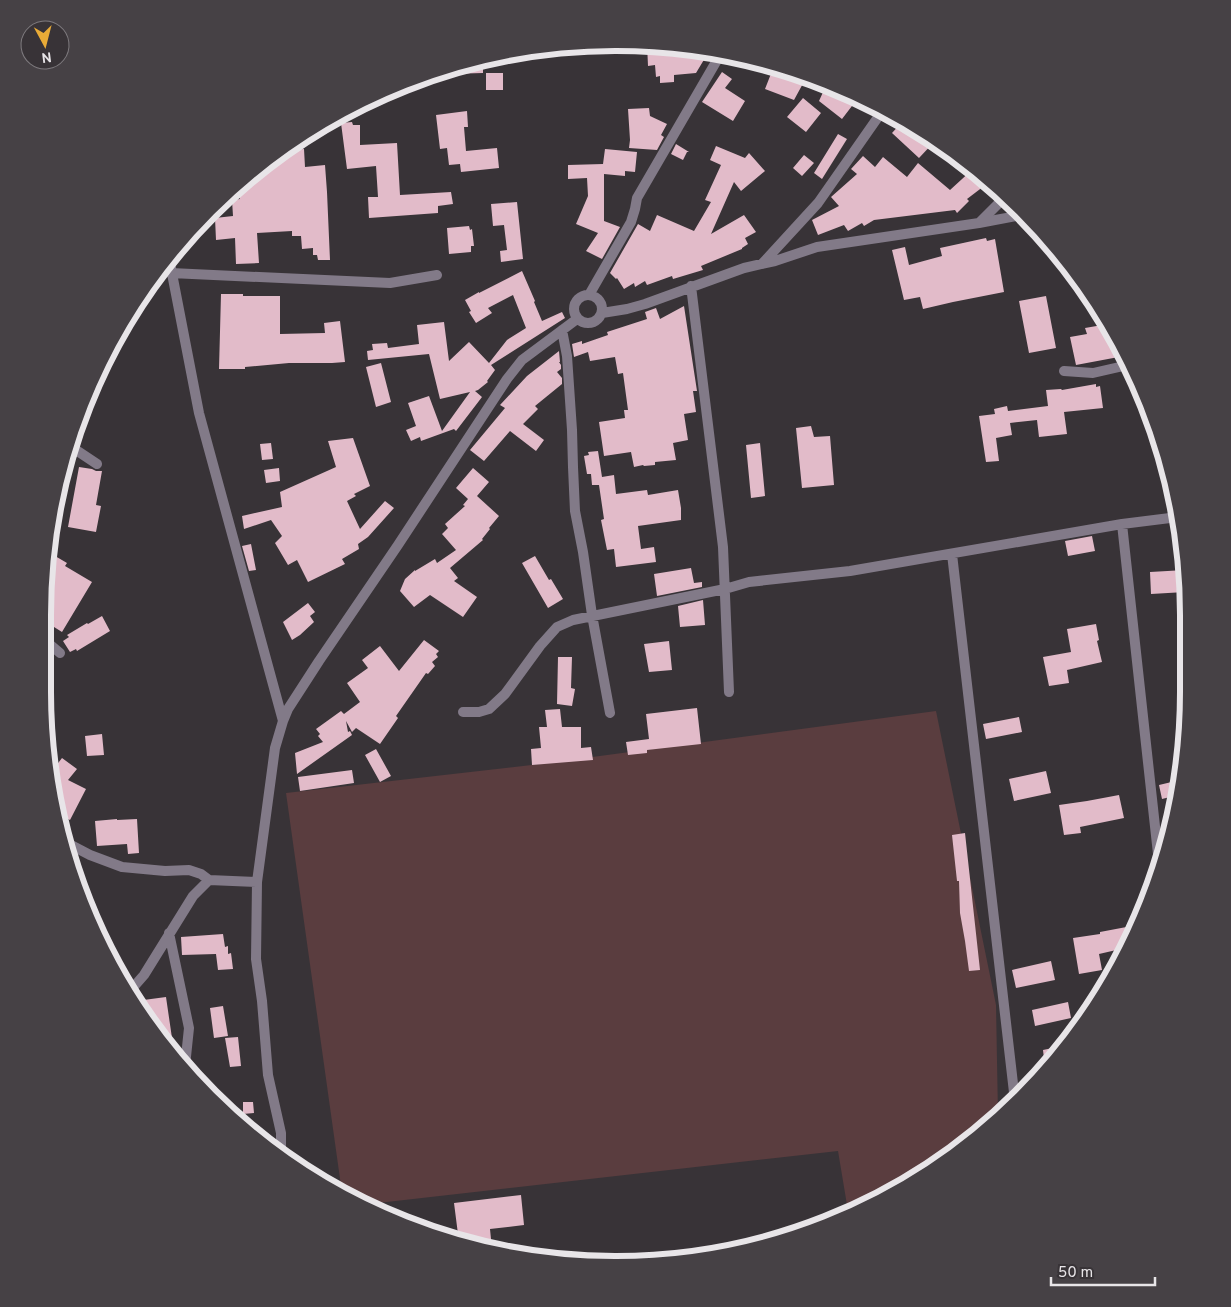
<svg xmlns="http://www.w3.org/2000/svg" width="1231" height="1307" viewBox="0 0 1231 1307" font-family="Overpass,sans-serif">
<style>
.green{fill:#5a3d3f}
.building{fill:#e2bbc9}
.lines{fill:none;stroke-linecap:round;stroke-linejoin:round}
.street{stroke:#827a88;stroke-width:10}
.rim{fill:none;stroke:#e8e5e8;stroke-width:6}
</style>
<rect width="100%" height="100%" fill="#383337"/>
<path class="green" d="M936,711L996,1005L998,1115L934,1168L848,1211L838,1151L369,1204L342,1193L286,793L540,764Z"/>
<path class="building" d="M647,44H653L708,53L696,73L674,75V82L660,83V76L656,77L655,65L648,66Z
M483,61V73L449,74L448,69Z
M774,66L806,78L794,100L765,89Z
M722,72L732,79L725,88L745,101L733,121L702,102Z
M486,73H503V90H486Z
M832,88L838,90L855,102L842,119L819,101L824,90Z
M803,98L821,113L806,132L787,117Z
M649,108L650,116L667,124L661,135L664,137L657,150L629,148L630,140L628,109Z
M467,111L468,127H464L466,151L497,148L499,168L461,172L460,164L449,165L447,148L440,149L436,115Z
M352,122L353,125H360V145L397,143L400,195L451,192L453,204L438,206V213L369,218L368,197H378L376,166L347,169L341,123Z
M902,122L934,142L919,158L892,133Z
M838,134L847,139L822,179L814,173Z
M676,144L689,152H687L683,160L671,154Z
M716,146L745,158L749,153L765,171L741,191L734,182L711,234L744,215L756,232L745,238L748,244L742,248V249L701,266L703,270L673,279L672,276L647,285L645,281L635,287L634,283L624,289L617,278L616,279L610,273L638,224L650,231L657,215L694,231L711,202L705,200L721,165L710,160Z
M304,149L305,167L325,165L327,192L330,260H318L317,255H313V248L302,249L301,236H292V231L257,233L259,263L236,264L235,238L216,240L215,218L233,216L232,200L240,199L237,186L238,185L280,154H291V150Z
M605,149L637,152L635,172L625,171V176L604,174V221L620,227L602,259L586,251L598,233L576,224L588,196L587,178L568,179V165L603,164Z
M804,155L814,163L802,176L793,168Z
M863,156L875,167L883,157L907,177L918,163L950,190L973,169L988,183L967,199L969,201L957,213L955,210L874,220L864,226L862,223L848,231L844,225L818,235L812,220L839,206L831,197L857,174L851,169Z
M517,202L523,259L501,262L500,251L507,250L504,225L493,226L491,204Z
M469,226L470,230L472,229L474,246H471V252L449,254L447,228Z
M986,238L987,241L995,239L1004,292L953,302L923,309L920,297L904,300L892,250L905,247L909,265L942,256L940,248Z
M522,271L535,301L534,302L542,321L562,312L565,318L491,365L495,370L487,381L488,382L478,390L475,391L482,397L456,431L454,429L421,441L420,437L411,441L406,430L416,426L408,403L429,396L442,431L470,392L440,399L429,354L368,360L367,351L373,350L372,344L387,343L388,348L419,344L417,325L444,322L449,361L469,342L489,363L507,340L526,328L513,295L488,308L492,313L476,323L469,312L471,311L465,300L479,292V293Z
M221,294H243V296H280V334L325,333L324,323L340,321L345,362L332,363H289L245,367V369H219Z
M1046,296L1056,348L1029,353L1019,301Z
M684,306L697,391H693L696,412L684,414L688,440L673,443L676,460L655,462V465L644,466L643,465L634,467L631,452L604,456L599,422L625,418L624,410H628L623,373L618,374L615,357L590,361L588,352L574,357L572,344L582,341V344L608,335L607,332L647,319L645,312L656,308L660,319Z
M1108,324L1112,329L1124,356L1076,365L1070,337L1087,334L1085,328Z
M559,351L560,362H559L561,365V369L557,372L562,378V384L535,406L538,409L523,424L544,440L536,451L510,431L484,461L470,450L505,408L500,405L527,376Z
M381,363L391,402L376,407L366,367Z
M1096,384V387L1100,386L1103,408L1064,412L1067,434L1039,437L1037,420L1010,423L1012,435L996,438L999,461L986,462L979,416L995,414L994,409L1007,406L1008,411L1048,406L1046,390L1061,389L1062,390Z
M811,426L814,437L830,436L834,485L802,488L796,428Z
M353,438L370,486L354,494L356,496L347,501L360,529L385,501L394,508L368,537L358,544L359,549L342,559L345,564L308,582L297,560L288,565L275,543L282,536L271,520L244,529L242,516L282,507L280,492L336,467L328,441Z
M271,443L273,459L262,460L260,444Z
M760,443L765,496L751,498L746,445Z
M598,451L602,477L614,475L616,494L647,490L648,495L678,490L681,508V520L638,526L641,549L654,547L656,562L616,567L614,549L607,550L601,520L604,519L599,485H592L591,474H587L584,456L589,455L588,452Z
M79,467L92,469L96,471H102L96,505L101,506L96,532L68,527Z
M279,468L280,481L266,483L264,470Z
M473,468L489,482L477,496L499,516L489,528L490,529L482,539L483,540L450,568L458,578L454,581L477,597L463,617L430,595L414,607L400,591L405,579L415,570V571L435,559L437,563L456,550L442,534L448,528L445,524L465,506L463,505L468,499L456,488Z
M1092,536L1095,551L1068,556L1065,541Z
M251,544L256,570L249,571L242,546Z
M50,553L67,563L65,566L92,582L62,632L46,622L44,578L47,558Z
M535,556L549,580L551,579L563,599L548,608L522,563Z
M691,568L694,583L702,582V587L657,596L654,574Z
M1185,570V592L1151,594L1150,572Z
M703,600L705,625L680,627L678,606Z
M308,603L315,612L310,616L314,622L300,635L292,640L283,622Z
M102,616L110,631L77,651L76,649L70,652L63,641L69,637L67,635L87,623L88,624Z
M1096,624L1099,640L1097,641L1102,662L1067,670L1069,683L1049,686L1043,657L1071,652L1067,629Z
M424,640L439,651L436,654L438,657L432,662L435,666L428,674L426,673L396,716L398,718L380,744L356,728L352,732L346,721L348,732L350,731L352,735L297,774L295,753L323,742L318,736L320,734L316,729L341,711L344,714L360,702L347,683L368,668L362,660L380,646L399,671Z
M669,641L672,670L649,672L644,644Z
M558,657H572L571,688L575,689L572,706L557,704Z
M697,708L701,744L647,750V753L628,755L626,742L649,739L646,714Z
M560,709L562,727H581V748L591,747L593,760L532,765L531,749L541,748L539,727H547L545,710Z
M1019,717L1022,732L986,739L983,724Z
M102,734L104,755L87,756L85,736Z
M376,749L391,776L380,782L365,755Z
M62,758L77,769L68,780L86,789L70,820L57,813L54,804L52,771Z
M352,770L354,783L300,791L298,777Z
M1046,771L1051,793L1014,801L1009,779Z
M1180,780L1178,795L1162,799L1159,785Z
M1119,795L1124,818L1080,827L1081,833L1064,835L1059,805L1087,801Z
M117,819V820L137,819L139,853L128,854L127,844L97,846L95,821Z
M965,833L980,970L969,971L965,941L960,913L959,881H957L952,835Z
M1137,925L1125,948L1099,954L1102,970L1079,974L1073,938L1100,934V932Z
M223,934L225,947L228,946V954L231,953L233,969L218,970L216,954L182,955L181,937Z
M1051,961L1055,980L1016,988L1012,970Z
M166,997L172,1038L160,1040L136,1001Z
M1068,1002L1071,1018L1035,1026L1032,1010Z
M223,1006L228,1036L214,1038L210,1008Z
M238,1037L241,1066L230,1067L225,1038Z
M1062,1046L1052,1058L1045,1067L1043,1050Z
M243,1102H253L254,1113L243,1114Z
M521,1195L524,1225L490,1229L492,1249L467,1245L459,1242L454,1203Z"/>
<g class="lines">
<path class="street" d="M979,223L1022,215
M169,258L199,413L283,721
M762,264L818,203L883,110
M159,270L171,273L390,283L437,275
M691,286L723,547L729,692
M574 309a14 14 0 1 1 28 0a14 14 0 1 1-28 0Z
M589,295L631,222L635,209L637,198L720,55
M602,313L627,309L645,304L744,268L775,261L817,247L979,223L1004,198
M562,330L567,356L572,430L573,467L575,511L583,552L592,615L610,713
M1064,371L1093,373L1128,365
M70,446L97,464
M1122,524L1159,863
M952,554L1015,1101
M47,642L60,653
M463,712H479L489,709L505,694L540,646L557,627L573,620L725,589L749,582L850,571L1122,524L1178,517
M67,843L90,855L122,867L165,871L189,870L201,874L209,880
M169,933L189,1028L185,1066
M130,991L144,975L193,896L209,880L257,882
M281,1153V1133L268,1075L262,1001L256,959L257,882L275,748L283,721L288,709L319,661L398,545L507,379L522,360L577,319"/>
</g>
<path d="M0 0H1231V1307H0ZM615 51H616A564 564 0 0 1 1180 615V692A564 564 0 0 1 616 1256H615A564 564 0 0 1 51 692V615A564 564 0 0 1 615 51Z" fill="#464145" fill-rule="evenodd"/>
<path class="rim" d="M615 51H616A564 564 0 0 1 1180 615V692A564 564 0 0 1 616 1256H615A564 564 0 0 1 51 692V615A564 564 0 0 1 615 51Z"/>
<g transform="translate(45 45) rotate(173)"><circle r="24" fill="#383337" stroke="#7e7a7e"/>
<path d="M0-4L9 19L0 12L-9 19Z" fill="#e9ab37"/>
<text y="-8" font-size="14" font-weight="bold" text-anchor="middle" fill="#e8e5e8">N</text>
</g>
<path d="M1051 1277v8h104v-8" fill="none" stroke="#e8e5e8" stroke-width="2.5"/>
<text x="1058" y="1277" font-size="15" fill="#e8e5e8" stroke="#383337" stroke-width="4" paint-order="stroke">50 m</text>
</svg>
